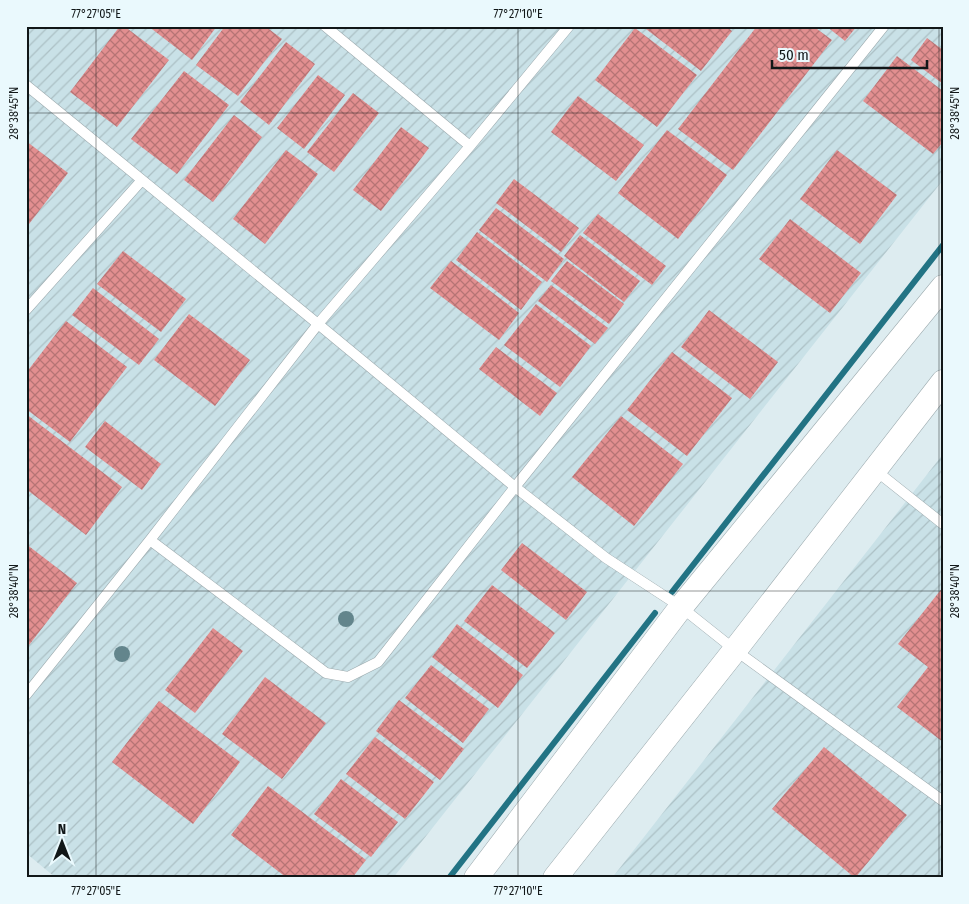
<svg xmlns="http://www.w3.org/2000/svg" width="969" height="904" viewBox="0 0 969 904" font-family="'Fira Sans Condensed',sans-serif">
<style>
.industrial{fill:url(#industrial-furrows)}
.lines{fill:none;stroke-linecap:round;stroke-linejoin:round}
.stream{stroke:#227384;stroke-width:6}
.building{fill:url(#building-cross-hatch)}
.service-casing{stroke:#9caaae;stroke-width:11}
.tertiary-casing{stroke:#9caaae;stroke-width:25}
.service{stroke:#fff;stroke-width:10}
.tertiary{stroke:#fff;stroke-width:24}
.tree{fill:#63858c}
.ticks{fill:none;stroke:#111718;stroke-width:1;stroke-opacity:0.45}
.neatline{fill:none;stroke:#111718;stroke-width:2}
.ticks-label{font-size:12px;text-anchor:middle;fill:#111718}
</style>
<defs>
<pattern id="industrial-furrows" width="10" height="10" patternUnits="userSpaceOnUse" patternTransform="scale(1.25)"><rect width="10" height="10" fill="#c9e1e7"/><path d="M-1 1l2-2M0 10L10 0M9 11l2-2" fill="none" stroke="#acc0c5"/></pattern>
<pattern id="building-cross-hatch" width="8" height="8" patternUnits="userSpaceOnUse" patternTransform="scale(1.25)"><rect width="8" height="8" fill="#e28f90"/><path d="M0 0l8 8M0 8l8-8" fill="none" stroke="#b67475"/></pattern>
</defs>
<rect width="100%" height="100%" fill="#ddecf0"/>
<path class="industrial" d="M26,26H943V180L393,878H56L26,853Z
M943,454V878H612Z"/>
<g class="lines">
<path class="stream" d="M672,592L943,245
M449,878L655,613"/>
</g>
<path class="building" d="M120,26H124L169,60L117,127L70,92Z
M148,26H217L192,60Z
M225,26H265L282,39L238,96L196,65Z
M642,26H726L732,31L701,71Z
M757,26H813L832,40L733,170L678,129Z
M826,26H857L845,41Z
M635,28L697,75L657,127L595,80Z
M927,38L943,50V84L911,60Z
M286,42L315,64L269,125L240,102Z
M897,56L943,91V142L933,154L863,101Z
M184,71L229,105L177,174L131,139Z
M318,75L345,95L304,149L277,128Z
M353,93L379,113L334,172L307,152Z
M578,96L644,145L616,181L551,132Z
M234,115L262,137L213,202L184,180Z
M401,127L429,148L381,211L353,190Z
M667,130L727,175L678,239L618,193Z
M26,141L68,173L26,228Z
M286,150L318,174L265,244L233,219Z
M837,150L897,195L860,244L800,199Z
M514,179L579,228L561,252L496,203Z
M496,208L564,259L547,282L479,230Z
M598,214L666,266L652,285L583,233Z
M790,219L861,273L830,313L759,259Z
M477,232L542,282L521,310L456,260Z
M580,235L640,281L624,302L564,256Z
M123,251L186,299L161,332L97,284Z
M451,261L519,313L499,340L430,288Z
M567,261L624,304L609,324L551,281Z
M551,285L608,328L595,344L538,301Z
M93,288L159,339L139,365L72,315Z
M536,304L591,346L560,387L504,345Z
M709,310L778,362L750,399L681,347Z
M189,314L250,360L215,406L154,360Z
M66,321L127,367L70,442L26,409V373Z
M496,347L557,393L540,416L479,369Z
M672,352L732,398L687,456L627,410Z
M26,414L122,487L86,535L26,489Z
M621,416L683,464L634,526L572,477Z
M105,421L161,464L142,490L85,447Z
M522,543L587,592L566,620L501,570Z
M26,544L77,583L26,649Z
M492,585L555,633L527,668L464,621Z
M943,587V742L897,707L928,667L898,644Z
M457,624L523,675L498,708L432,657Z
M213,628L243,651L195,713L165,690Z
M431,665L489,709L463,743L405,698Z
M265,677L326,723L282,779L222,734Z
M399,700L464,749L440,780L376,731Z
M159,701L240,762L193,824L112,762Z
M375,737L434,782L405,819L346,774Z
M824,747L907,815L855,878L772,809Z
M341,779L398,822L371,857L314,814Z
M268,786L366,860L352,878H287L231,835Z"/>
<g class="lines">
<g class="service-casing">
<path id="service" d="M325,26L470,146
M26,85L318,324L515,487L606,558L681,607L735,650L943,801
M26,310L142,180
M875,470L943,524
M150,540L326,673L348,677L378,662L515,487L884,26
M26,695L150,540L318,324L470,146L569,26"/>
</g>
<g class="tertiary-casing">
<path id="tertiary" d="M476,878L681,607L943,287
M555,878L735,650L943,382"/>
</g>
<use href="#service" class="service"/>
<use href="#tertiary" class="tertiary"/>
</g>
<g class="tree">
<circle cx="346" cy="619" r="8"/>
<circle cx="122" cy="654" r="8"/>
</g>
<path class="ticks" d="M96,26V878M518,26V878M939,26V878M26,113H943M26,591H943"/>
<rect width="969" height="904" fill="none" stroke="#eaf9fd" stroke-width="55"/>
<g transform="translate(62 842)" stroke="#eaf9fd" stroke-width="4" paint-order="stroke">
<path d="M0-4L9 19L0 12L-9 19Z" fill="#111718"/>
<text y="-8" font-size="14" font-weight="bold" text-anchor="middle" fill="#111718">N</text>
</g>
<path d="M772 60v8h155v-8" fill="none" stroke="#111718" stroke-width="2.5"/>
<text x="779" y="60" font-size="15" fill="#111718" stroke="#eaf9fd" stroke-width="4" paint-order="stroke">50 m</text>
<rect x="28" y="28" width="914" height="848" class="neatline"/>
<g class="ticks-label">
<text x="96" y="18">77°27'05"E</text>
<text x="518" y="18">77°27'10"E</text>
<text transform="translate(14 113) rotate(-90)" y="4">28°38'45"N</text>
<text transform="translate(955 113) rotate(-90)" y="4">28°38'45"N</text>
<text transform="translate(14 591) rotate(-90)" y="4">28°38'40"N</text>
<text transform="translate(955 591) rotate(-90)" y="4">28°38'40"N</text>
<text x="96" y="895">77°27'05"E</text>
<text x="518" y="895">77°27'10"E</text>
</g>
</svg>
